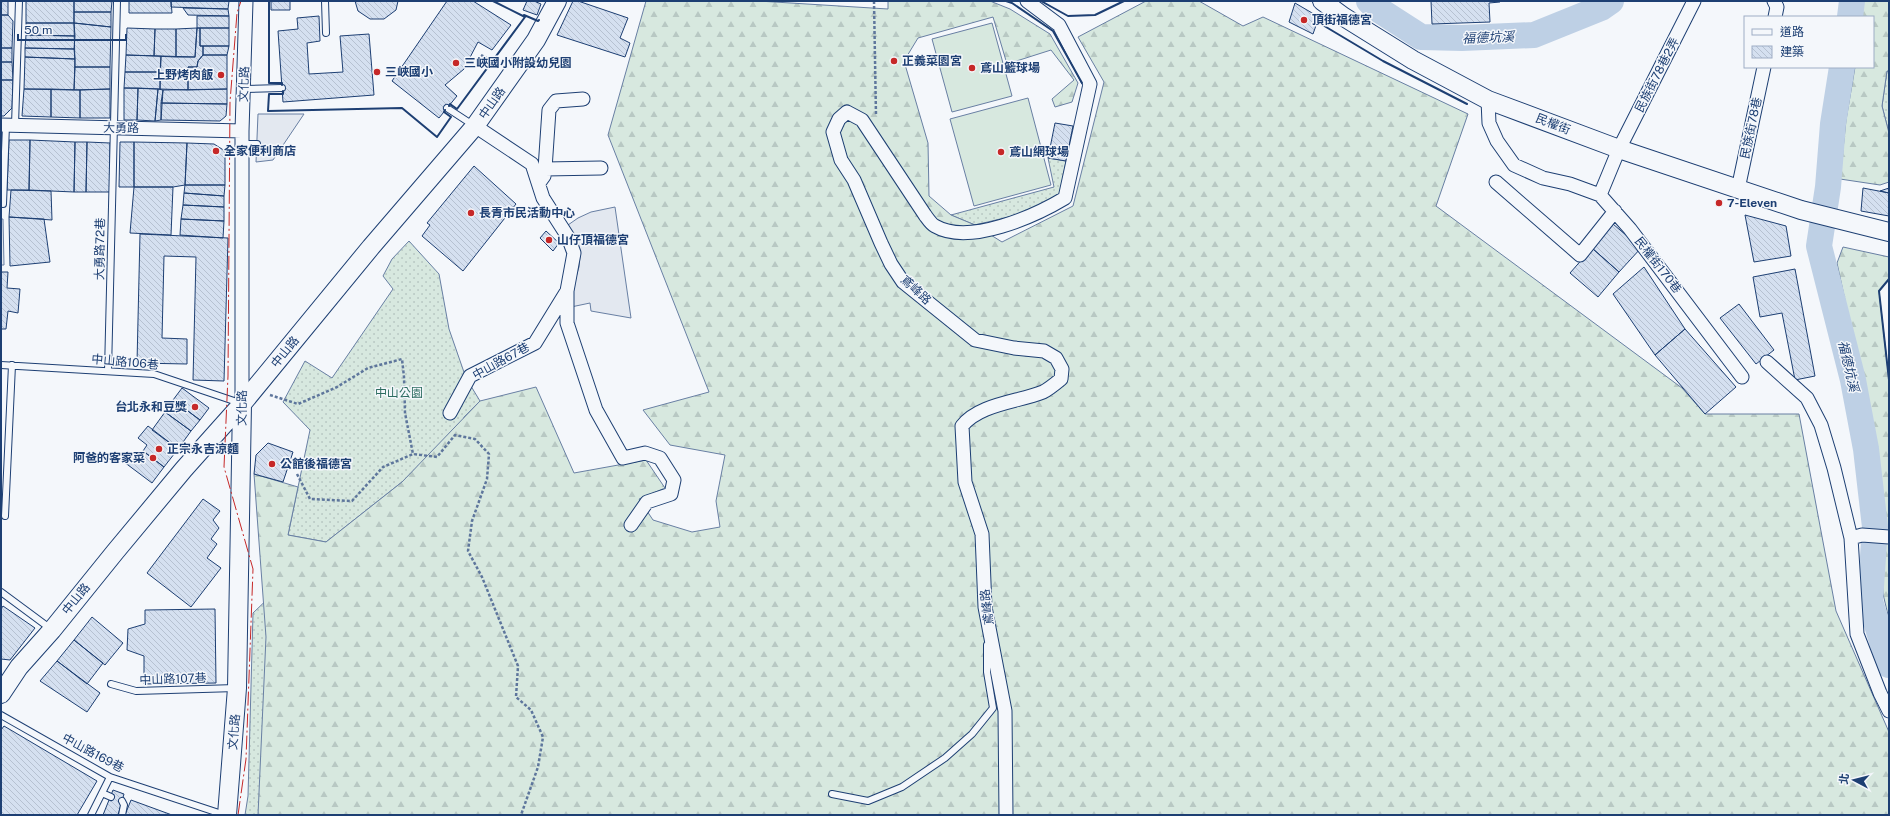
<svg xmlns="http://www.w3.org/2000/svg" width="1890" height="816" viewBox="0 0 1890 816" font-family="'Public Sans','Noto Sans TC',sans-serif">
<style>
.grass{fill:url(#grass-dots);stroke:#687fa3}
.forest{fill:url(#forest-firs);stroke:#687fa3}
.pitch{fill:#d7e8df;stroke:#687fa3}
.parking{fill:#e3e8f0;stroke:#687fa3}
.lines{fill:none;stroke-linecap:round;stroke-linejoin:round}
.river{stroke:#bed0e5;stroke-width:26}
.building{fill:url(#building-back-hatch);stroke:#1d3f73}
.lane-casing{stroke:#1d3f73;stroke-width:8}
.street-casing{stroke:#1d3f73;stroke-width:15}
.secondary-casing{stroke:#1d3f73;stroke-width:20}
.path{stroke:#5e769c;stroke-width:2.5;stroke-dasharray:3 2;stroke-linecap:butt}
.lane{stroke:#f4f7fb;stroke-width:6}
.street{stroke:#f4f7fb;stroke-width:13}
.secondary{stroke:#f4f7fb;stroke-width:18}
.wall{stroke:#1d3f73;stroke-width:2}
.power{stroke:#c62828;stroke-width:1;stroke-dasharray:14 3 2 3;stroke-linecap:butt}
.poi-dot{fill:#c62828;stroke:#f4f7fb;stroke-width:1.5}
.labels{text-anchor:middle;stroke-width:3;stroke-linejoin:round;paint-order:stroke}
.poi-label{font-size:12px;font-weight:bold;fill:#1d3f73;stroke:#f4f7fb;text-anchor:start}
.street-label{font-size:12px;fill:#1d3f73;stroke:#f4f7fb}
.park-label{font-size:12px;fill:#2c6c60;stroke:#f4f7fb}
.water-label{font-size:13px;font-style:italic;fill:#1d3f73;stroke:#f4f7fb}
</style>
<defs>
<pattern id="grass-dots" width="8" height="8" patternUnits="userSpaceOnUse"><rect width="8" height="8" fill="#d7e8df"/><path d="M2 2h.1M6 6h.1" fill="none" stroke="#b8c8c3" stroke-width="1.8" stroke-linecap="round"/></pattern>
<pattern id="forest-firs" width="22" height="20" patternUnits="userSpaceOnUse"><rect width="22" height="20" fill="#d7e8df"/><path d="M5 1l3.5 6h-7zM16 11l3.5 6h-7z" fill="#b8c8c3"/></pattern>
<pattern id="building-back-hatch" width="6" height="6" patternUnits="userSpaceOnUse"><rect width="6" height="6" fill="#d5e0f0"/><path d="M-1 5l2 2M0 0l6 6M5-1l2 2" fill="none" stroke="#b6c1d1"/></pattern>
</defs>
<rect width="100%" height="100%" fill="#f4f7fb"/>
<path class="grass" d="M1887,71H1889V133L1882,106Z
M1048,158L1066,161L1060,193L1046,202L1021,214L975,225L951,215L1054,187Z
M409,241L439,274L449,329L466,378L480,401L464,417L349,815H245L248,796L253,613L301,567L391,505L419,465L402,482L326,542L288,535L310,430L283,402L305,361L332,378L393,289L383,276L392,259Z"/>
<path class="forest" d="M646,1H758L888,9V1H990L1010,9L1050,34L1078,83L1072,102L1055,107L1052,99L1074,80L1051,50L1007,64L993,17L918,38L904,61L928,143L929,196L951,215L975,225L1002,242L1073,206L1104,82L1078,37L1146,1H1199L1243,26L1263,17L1468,114L1436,206L1682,388L1705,414H1799L1836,611L1889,732V815H258L266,637L254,474L298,487L288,535L326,542L402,482L480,401L536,387L574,473L646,460L665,488L639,499L653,520L692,532L720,527L716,501L725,455L670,445L643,410L709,392L608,135Z
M1863,1H1889V71H1887L1882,106L1889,133V182L1880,185L1840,179L1846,120L1855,67H1873V17H1862Z
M1843,247L1889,257V279L1879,291L1889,380V619L1883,594L1878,454L1837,263Z"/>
<path class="pitch" d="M992,23L1012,96L952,112L932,39Z
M1028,98L1051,185L974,206L950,119Z"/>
<path class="parking" d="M258,114H304L273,160L256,162Z
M615,207L631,318L591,311L590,303L571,307L572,290L579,267L580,255L577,241L568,225L578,218L591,212Z
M1,219H3L4,265H1Z"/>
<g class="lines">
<path class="river" d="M1369,1L1376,8L1421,37L1462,38L1534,35L1601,8L1611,1
M1850,17L1852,1
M1842,67L1833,124L1828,187L1819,246L1853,380L1866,449L1875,527L1870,601L1889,665"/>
</g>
<path class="building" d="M1,1H8V15H1Z
M26,1H74V23H26Z
M74,1H112L111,12H74Z
M129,1H171L172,13H129Z
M171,1H229L228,9L171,7Z
M271,1H290V10H271Z
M355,1H398L396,10L384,19H370L358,11Z
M447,1H473L511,25L492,50L478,42L464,69L445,85L457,96L439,118L392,81Z
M527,1H534L541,4L537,15L523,10Z
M573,1H578L628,18L620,38L630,43L625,57L557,35Z
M1431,1H1500V2L1489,3L1490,22L1432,24Z
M1295,3L1319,17L1313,34L1289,22Z
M183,8L228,9L229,16L188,15Z
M74,12H111V27L74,23Z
M1,15H8L13,21L12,48H1Z
M197,16H229V28H197Z
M319,16L320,41L307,43L309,74L343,72L340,36L369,34L374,95L283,102L278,31L298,29L297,18Z
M26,23H74L75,36L26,35Z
M74,23L111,27L110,67H75Z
M127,28L155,29L154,56L126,55Z
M197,28L195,57H176V29Z
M197,28H200V46H203V55L198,61L197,67H188V90L160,89L161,56L195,57Z
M200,28H229V46H200Z
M155,29H176V57L154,56Z
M26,35L75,36L74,49L25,48Z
M203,46H229L227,55H203Z
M1,48H12V62H1Z
M25,48L74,49L75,59L25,57Z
M126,55L161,56L160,72H125Z
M203,55H227V89L188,90V67H197L198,61Z
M25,57L75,59L74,90L24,89Z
M1,62H12L13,80H1Z
M75,67H110V89L74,90Z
M125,72H160V89L124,88Z
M1,80H13L12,108L4,116H1Z
M124,88H138L137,120H124Z
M138,88L158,89L155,121L137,120Z
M24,89H51V117L22,116Z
M51,89L80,90V118L51,117Z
M110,89V118H80V90Z
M158,89L163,90L161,120L155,121Z
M227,89V104L161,103L163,90Z
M161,103L227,104L226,116L220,121L161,120Z
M1055,123L1073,126L1066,161L1048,158Z
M9,140H30L29,190H7Z
M30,140L75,142L74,192L29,190Z
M75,142H87L86,192H74Z
M87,142L110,143V192H86Z
M120,142H134V187H119Z
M134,142L187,143L185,185L173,187H134Z
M187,143L214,144L225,151V185H185Z
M474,166L516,204L463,271L422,236L430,225L427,223Z
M185,185H225L224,196L184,193Z
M134,187H173L171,235L130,233Z
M1863,188L1889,193V216L1861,211Z
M1889,188V193L1880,191Z
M11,190L51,191L52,220L9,217Z
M184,193L224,196V207L183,205Z
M183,205L224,207V221L181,219Z
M1745,215L1786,226L1791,256L1754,262Z
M9,217L44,219L50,262L10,266Z
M181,219L224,221L223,238L180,235Z
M1613,224L1641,248L1619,272L1592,248Z
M546,231L559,243L553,251L540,238Z
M140,234L228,238L224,381L193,380L196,257L164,256L162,338L187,339V364L137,363Z
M1592,248L1619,272L1598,297L1570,273Z
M1644,267L1685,329L1655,355L1613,294Z
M1795,269L1815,376L1795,380L1782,313L1760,317L1753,277Z
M1,272H8L7,288L20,289L18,313L8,311L6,329H1Z
M1739,304L1774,350L1756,364L1720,318Z
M1685,329L1736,387L1705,414L1655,355Z
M182,388L209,408L200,420L173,400Z
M173,400L200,420L191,431L165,412Z
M165,412L191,431L178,449L152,430Z
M148,426L178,449L164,467L143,451L147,445L138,438Z
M268,443L293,452L283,482L254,474L256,455Z
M143,451L164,467L152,483L124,462L130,454L136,458Z
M203,499L220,511L213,520L219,528L211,539L217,544L207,558L221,568L191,607L147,573Z
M3,606L35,628L10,660L1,659V609Z
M215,609L216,683L144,684V656L127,650L128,629L145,624V610Z
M92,617L123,643L105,665L74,640Z
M74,640L103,663L87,684L57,661Z
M57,661L100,693L87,712L40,681Z
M4,726L97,781L77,815H1V730Z
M113,790L124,794L118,815H103Z
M131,800L172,815H125Z"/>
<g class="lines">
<g class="lane-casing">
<path id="lane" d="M325,1L326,33
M244,89L282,88
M447,108L473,125
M15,125L19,1
M242,144H257
M3,204L6,125
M1,365L154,374L240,403
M108,371L117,1
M5,516L12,365
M1,592L51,629
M111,684L136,691L236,688
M1,715L110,777L225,815
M102,793L111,797
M832,794L868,801L902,787L945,758L972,734L993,708L987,672V645
M91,815L110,777
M122,815L124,805L122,801"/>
</g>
<g class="street-casing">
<path id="street" d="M1694,1L1619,149L1600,195L1630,229L1742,377
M1774,1L1777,7L1775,17
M1488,100L1489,123L1497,141L1514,165L1543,178L1570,184L1600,195
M1,125L242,131
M475,126L532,164L543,198L568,237L574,253L567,291V323L596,410L623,458L645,453L660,458L674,480L671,494L647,502L631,525
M545,169L601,168
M1496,182L1580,255L1615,211
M539,183L544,176L545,169L549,110L556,101L583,99
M1738,189L1764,67
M1767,362L1807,398L1821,425L1834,468L1851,538L1857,634L1880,693L1889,711
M242,404V131L246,1
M450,413L470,376L535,343L567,291
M1851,538L1862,535L1889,537
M1006,815L1005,711L985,607L982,534L965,482L962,426C979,404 1018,402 1043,392C1049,389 1055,384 1061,379L1062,369L1056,358L1044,351L1014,348L975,340L903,282L891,264L881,243L854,180L841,160L833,132L839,119L847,112L862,120L925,215C928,219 931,224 935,226C969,246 1035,216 1065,198L1090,84L1059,25L1027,1"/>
</g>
<g class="secondary-casing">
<path id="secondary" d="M1322,1L1344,17L1413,60L1488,100L1619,149L1801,210L1889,232
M1,694L19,667L52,630L115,552L184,469L242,404L371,247L475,126L536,40L557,1
M227,815L237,688L242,404"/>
</g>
<path class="path" d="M874,1L876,116
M481,55L499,65
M270,395L298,404L337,387L368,368L402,359L404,377L405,413L413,454
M297,474L310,499L352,501L383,467L413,454L437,457L455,435L475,439L489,454L487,479L472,521L468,551L482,577L518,666L516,697L531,710L543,737L538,767L521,815"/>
<use href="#lane" class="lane"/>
<use href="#street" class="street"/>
<use href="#secondary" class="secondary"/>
<path class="wall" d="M269,1V83H282V85
M1006,1L1012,3L1053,31L1082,83
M1041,1L1068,16L1095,15L1124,1
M524,15L538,21L539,20
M1321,24L1383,61L1467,104
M283,91V94H269L268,111L402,108L437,137L451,117L444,112L445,110
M449,106L450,104L457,109L525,17L493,1
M1889,279L1879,291L1889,380"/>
<path class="power" d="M238,815L246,759L253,569L224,467L228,376L230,102L237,13L241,1"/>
</g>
<g class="poi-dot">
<circle cx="1304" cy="20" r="4"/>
<circle cx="894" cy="61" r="4"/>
<circle cx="456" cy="63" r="4"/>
<circle cx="972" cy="68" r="4"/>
<circle cx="377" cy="72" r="4"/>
<circle cx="221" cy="75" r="4"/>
<circle cx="216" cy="151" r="4"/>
<circle cx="1001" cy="152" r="4"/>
<circle cx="1719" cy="203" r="4"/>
<circle cx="471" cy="213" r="4"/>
<circle cx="549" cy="240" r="4"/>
<circle cx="195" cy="407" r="4"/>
<circle cx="159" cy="449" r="4"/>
<circle cx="153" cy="458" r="4"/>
<circle cx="272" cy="464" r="4"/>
</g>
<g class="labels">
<g class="poi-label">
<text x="1312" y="24">頂街福德宮</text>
<text x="902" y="65">正義菜園宮</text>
<text x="464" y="67">三峽國小附設幼兒園</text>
<text x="980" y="72">鳶山籃球場</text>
<text x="385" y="76">三峽國小</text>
<text x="213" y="79" text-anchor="end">上野烤肉飯</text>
<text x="224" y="155">全家便利商店</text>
<text x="1009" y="156">鳶山網球場</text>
<text x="1727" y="207">7-Eleven</text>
<text x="479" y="217">長青市民活動中心</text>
<text x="557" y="244">山仔頂福德宮</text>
<text x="187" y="411" text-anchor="end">台北永和豆獎</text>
<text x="167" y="453">正宗永吉涼麵</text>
<text x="145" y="462" text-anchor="end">阿爸的客家菜</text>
<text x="280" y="468">公館後福德宮</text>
</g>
<g class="street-label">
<text transform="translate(1657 75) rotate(-63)" y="4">民族街78巷2弄</text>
<text transform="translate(244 84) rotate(-88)" y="4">文化路</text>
<text transform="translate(492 103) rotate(-55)" y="4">中山路</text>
<text transform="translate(1553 124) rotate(21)" y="4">民權街</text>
<text transform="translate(121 128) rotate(1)" y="4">大勇路</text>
<text transform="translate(1751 128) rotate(-78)" y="4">民族街78巷</text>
<text transform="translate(100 249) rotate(-89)" y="4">大勇路72巷</text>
<text transform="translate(1658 265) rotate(52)" y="4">民權街170巷</text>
<text transform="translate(916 290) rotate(43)" y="4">鳶峰路</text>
<text transform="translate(285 352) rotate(-51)" y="4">中山路</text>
<text transform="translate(501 361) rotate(-29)" y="4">中山路67巷</text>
<text transform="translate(125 362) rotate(5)" y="4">中山路106巷</text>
<text transform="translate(242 408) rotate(-89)" y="4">文化路</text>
<text transform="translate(76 599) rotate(-51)" y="4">中山路</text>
<text transform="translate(987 607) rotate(-97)" y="4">鳶峰路</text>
<text transform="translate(173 679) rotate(-2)" y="4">中山路107巷</text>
<text transform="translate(234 732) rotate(-85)" y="4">文化路</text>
<text transform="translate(93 753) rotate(28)" y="4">中山路169巷</text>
</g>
<g class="park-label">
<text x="399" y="397">中山公園</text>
</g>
<g class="water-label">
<text transform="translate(1488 37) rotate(-2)" y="5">福德坑溪</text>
<text transform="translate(1849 366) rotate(77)" y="5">福德坑溪</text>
</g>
</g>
<rect width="1890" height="816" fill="none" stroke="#1d3f73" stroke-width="4"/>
<rect x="1744" y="16" width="130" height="52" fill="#f4f7fb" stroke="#9eadc5"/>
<rect x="1752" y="29" width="20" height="6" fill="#f4f7fb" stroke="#9eadc5"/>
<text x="1780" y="36" font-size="12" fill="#1d3f73">道路</text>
<rect x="1752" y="46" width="20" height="12" fill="url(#building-back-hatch)" stroke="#9eadc5"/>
<text x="1780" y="56" font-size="12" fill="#1d3f73">建築</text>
<g transform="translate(1854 780) rotate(277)" stroke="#f4f7fb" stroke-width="3" paint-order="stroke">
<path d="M0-3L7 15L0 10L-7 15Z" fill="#1d3f73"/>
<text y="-6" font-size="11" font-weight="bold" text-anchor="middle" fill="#1d3f73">北</text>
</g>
<path d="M18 34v6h108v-6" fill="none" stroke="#1d3f73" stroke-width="2"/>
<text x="24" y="34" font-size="12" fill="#1d3f73" stroke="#f4f7fb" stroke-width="3" paint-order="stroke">50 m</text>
</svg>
